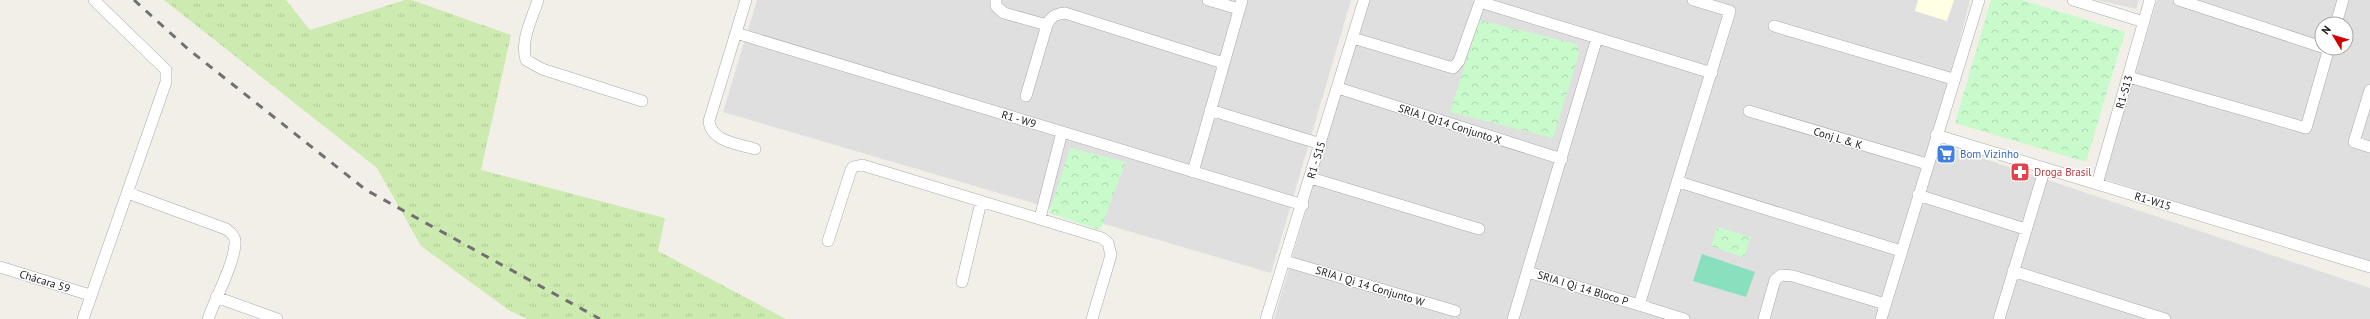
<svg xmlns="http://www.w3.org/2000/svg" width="2370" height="319" viewBox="0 0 2370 319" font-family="'PT Sans',sans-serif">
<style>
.residential{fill:#e0dfdf;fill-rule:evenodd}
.education{fill:#ffffe5}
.grass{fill:url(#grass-tufts)}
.park{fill:url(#park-crowns)}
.pitch{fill:#88e0be}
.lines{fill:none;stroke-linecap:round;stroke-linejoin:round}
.street-casing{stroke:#a9a9a9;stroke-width:12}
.street{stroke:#fff;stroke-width:11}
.rail{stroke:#707070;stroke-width:3;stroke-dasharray:8 8;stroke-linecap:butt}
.labels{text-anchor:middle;stroke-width:3;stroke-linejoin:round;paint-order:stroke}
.street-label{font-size:11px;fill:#222;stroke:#fff}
.shop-label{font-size:11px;fill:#366cbe;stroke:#fff;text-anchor:start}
.health-label{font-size:11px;fill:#be3a42;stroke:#fff;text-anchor:start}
</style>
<defs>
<pattern id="grass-tufts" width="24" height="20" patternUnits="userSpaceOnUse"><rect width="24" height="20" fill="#cdebb0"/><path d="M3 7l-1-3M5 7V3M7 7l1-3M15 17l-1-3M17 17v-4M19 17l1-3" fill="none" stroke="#b0c997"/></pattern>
<pattern id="park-crowns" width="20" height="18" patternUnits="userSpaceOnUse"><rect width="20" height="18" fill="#c8facc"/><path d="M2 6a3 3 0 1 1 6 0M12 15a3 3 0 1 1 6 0" fill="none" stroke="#acd6af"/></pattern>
</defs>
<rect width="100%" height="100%" fill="#f2efe9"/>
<path class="residential" d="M757,0H1351L1271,273L723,112Z
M1368,0H1970L1934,142L2370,288V319H1274Z
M2097,0H2139L2136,9Z
M2157,0H2370V263L2104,179ZM2322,24H2346V48H2322Z"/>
<path class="education" d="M1918,0H1954L1947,21L1915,11Z"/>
<path class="grass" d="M164,0H286L310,30L405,0H412L511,35L481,170L665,218L658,251L786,319H528L510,311L421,246L377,168Z"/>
<path class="park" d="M1991,0H2022L2125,32L2086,162L1955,123Z
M1479,20L1577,44L1579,54L1553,138L1450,112Z
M1070,148L1126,162L1100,230L1049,213Z
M1717,227L1751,237L1744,258L1711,246Z"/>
<path class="pitch" d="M1702,254L1755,272L1746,297L1693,281Z"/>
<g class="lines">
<g class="street-casing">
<path id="street" d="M538,0C532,19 520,41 526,60L542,69L642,101
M746,0L709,121C711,142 739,144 755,149
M996,0V6L1004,13L1047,25
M1208,0L1239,9
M1480,0V2L1712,73
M2073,0L2144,22
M2179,0L2322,47
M2336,24L2343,0
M1774,26L1953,79
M736,33L1303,205
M1353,38L1453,68L1459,61L1480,2
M2129,77L2306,128L2329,48
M1338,88L1562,159
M2370,90L2354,142L2370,147
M1026,96L1047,25C1051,16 1056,14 1065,13L1223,63
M1210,110L1321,144
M1749,111L1927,164
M1936,135L2370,267
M1193,172L1242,0
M1311,178L1479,229
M1679,182L1901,251
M2097,184L2150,0
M128,193L226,229C232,233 236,237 235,244C234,264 215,299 208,319
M1918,195L2025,229
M1040,218L1062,132
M828,241L851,170L853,167L862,165L1102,238L1108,243L1111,255L1092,319
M1285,261L1455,311
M0,267L90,295
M2013,271L2165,319
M1528,272L1639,305
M962,282L981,202
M216,297L277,319
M83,319L166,82V70L94,0
M1266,319L1364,0
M1513,319L1597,38
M1684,319L1639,305L1730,11L1693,0
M1764,319L1775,280L1781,275L1793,276L1885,304
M1881,319L1979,0
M1999,319L2045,168"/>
</g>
<use href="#street" class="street"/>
<path class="rail" d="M134,0L188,49L366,190L600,319"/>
</g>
<defs>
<g id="supermarket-square" transform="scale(1)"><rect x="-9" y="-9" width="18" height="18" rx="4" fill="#3f7fe0" stroke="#fff"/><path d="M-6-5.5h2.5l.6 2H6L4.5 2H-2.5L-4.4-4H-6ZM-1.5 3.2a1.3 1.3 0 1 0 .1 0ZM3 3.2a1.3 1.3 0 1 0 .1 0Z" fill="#fff"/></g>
<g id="pharmacy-square" transform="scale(1)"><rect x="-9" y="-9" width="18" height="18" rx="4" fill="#e0444e" stroke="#fff"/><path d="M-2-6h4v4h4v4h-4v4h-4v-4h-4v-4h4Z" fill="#fff"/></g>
</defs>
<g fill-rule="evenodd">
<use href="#supermarket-square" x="1946" y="154"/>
<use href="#pharmacy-square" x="2020" y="172"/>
</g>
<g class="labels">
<g class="street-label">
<text transform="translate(2124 92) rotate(-74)" y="4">R1-S13</text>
<text transform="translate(1019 119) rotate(17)" y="4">R1 - W9</text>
<text transform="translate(1450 124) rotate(18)" y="4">SRIA I Qi14 Conjunto X</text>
<text transform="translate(1838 138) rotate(17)" y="4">Conj L &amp; K</text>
<text transform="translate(1316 160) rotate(-73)" y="4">R1 - S15</text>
<text transform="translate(2153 201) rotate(17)" y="4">R1-W15</text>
<text transform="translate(45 281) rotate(17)" y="4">Chácara 59</text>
<text transform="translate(1370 286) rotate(17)" y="4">SRIA I Qi 14 Conjunto W</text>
<text transform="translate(1583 288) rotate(17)" y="4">SRIA I Qi 14 Bloco P</text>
</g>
<g class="shop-label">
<text x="1960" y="158">Bom Vizinho</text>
</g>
<g class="health-label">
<text x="2034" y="176">Droga Brasil</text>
</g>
</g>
<g transform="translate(2334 36) rotate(308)"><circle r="19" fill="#ffffff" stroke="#a7a7a7"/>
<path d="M0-3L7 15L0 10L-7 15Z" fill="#d40000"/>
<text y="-6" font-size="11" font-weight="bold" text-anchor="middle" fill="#222222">N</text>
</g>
</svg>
